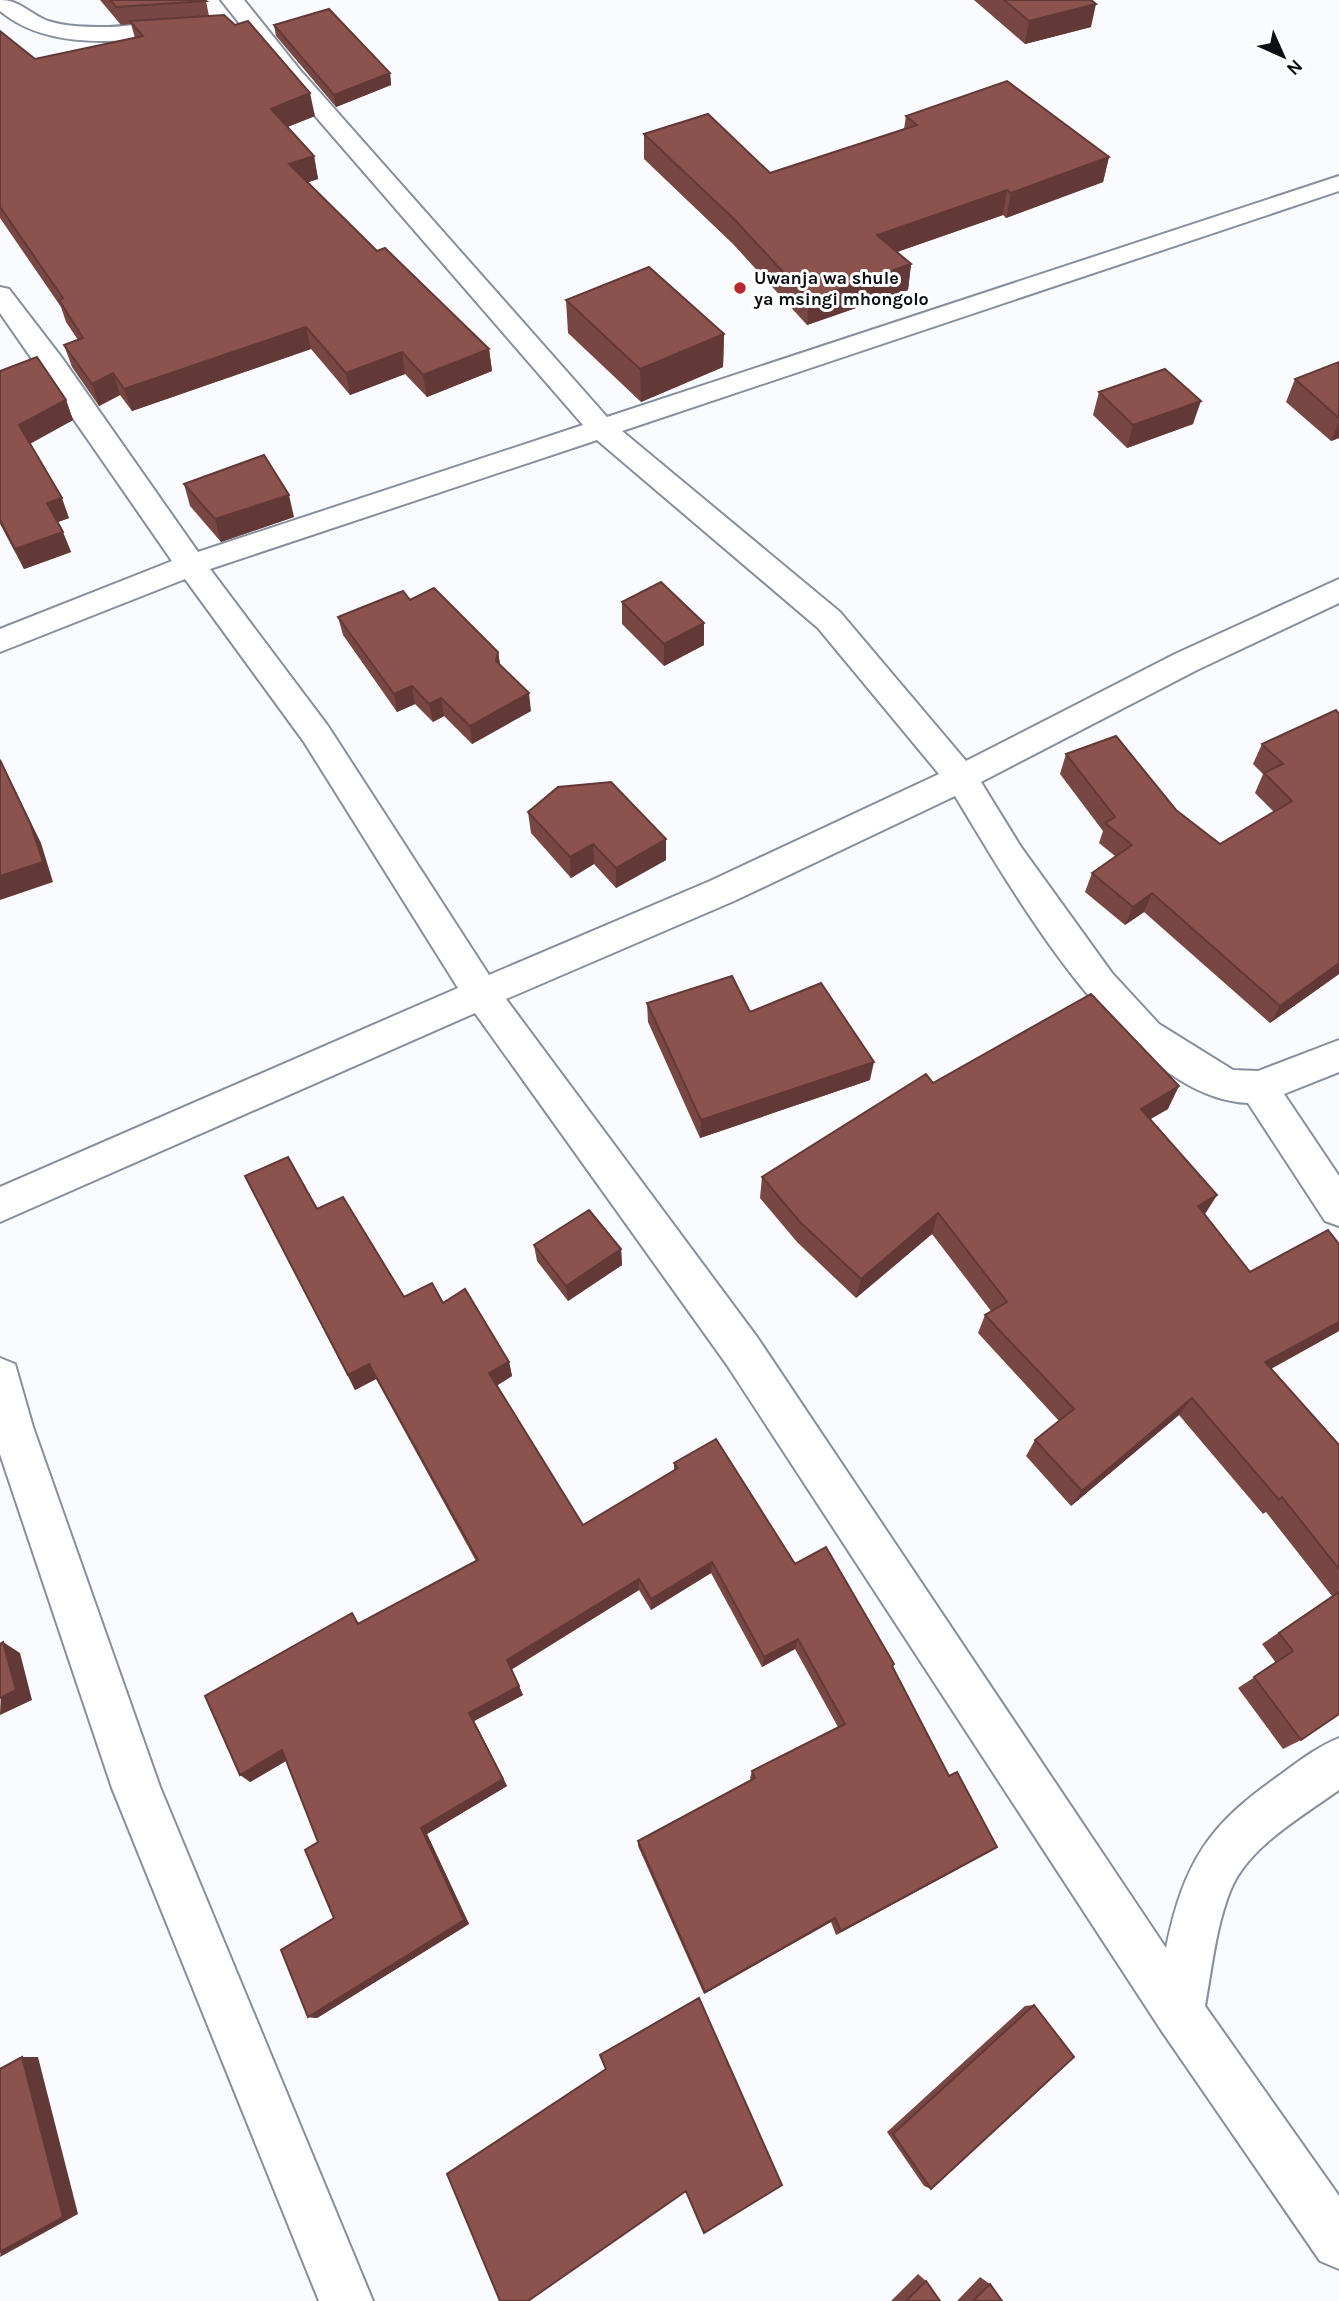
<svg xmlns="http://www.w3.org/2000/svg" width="1339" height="2301" viewBox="0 0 1339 2301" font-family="Karla,sans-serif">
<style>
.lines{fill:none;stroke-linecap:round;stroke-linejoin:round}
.minor-casing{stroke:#858f9d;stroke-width:4}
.minor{fill:#fff;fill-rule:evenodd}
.wall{fill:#784743}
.shaded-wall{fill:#623937}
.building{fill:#8c524e;stroke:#623937;stroke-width:2}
.poi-dot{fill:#b8272d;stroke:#fff;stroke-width:2.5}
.labels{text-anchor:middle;stroke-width:6;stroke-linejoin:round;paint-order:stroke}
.far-poi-label{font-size:18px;font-weight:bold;fill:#0c0f14;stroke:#fff;text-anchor:start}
</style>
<rect width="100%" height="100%" fill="#f9fbfe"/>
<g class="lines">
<g class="minor-casing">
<path id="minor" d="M0,0C20,0 30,14 48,21C67,27 88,27 108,27C126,27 189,16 197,29C190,39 173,37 162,38C107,42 45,48 0,11Z
M221,0H244L300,70L607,417L1339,176V191L622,431L840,612L966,761L1175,654L1339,579V603L1197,670L981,782L1021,847L1112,973L1159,1024L1233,1070L1258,1071L1339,1040V1072L1284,1094L1339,1176V1226L1325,1221L1248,1103C1129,1099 1011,888 955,796L734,901L506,999L757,1337L1166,1948C1184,1862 1208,1825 1280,1775C1299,1761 1317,1747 1339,1738V1790C1303,1816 1249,1846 1231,1889C1216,1925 1212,1968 1205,2006L1339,2196V2269L1320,2261L1161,2030L727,1365L475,1013L0,1222V1187L458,988L304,742L185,579L0,652V629L172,561L0,313V287L9,289L62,358L198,552L583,425L284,80ZM597,440L818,628L939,774L710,881L489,975L328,726L210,569Z
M0,1358L15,1364L33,1427L160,1787L373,2301H319L112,1788L0,1454Z"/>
</g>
<use href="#minor" class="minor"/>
</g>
<path class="wall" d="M100,0H204L206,1L209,16L315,116L287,127L314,156L318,179L308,182L377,251L489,349L492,371L427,397L405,374L350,395L311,349L132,411L120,395L99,406L72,367L64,345L78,340L66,322L61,307L0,218V31L35,59L135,38L131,24L121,25Z
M974,0H1091V27L1025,44Z
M274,25L390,73L391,85L336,107L276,36Z
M906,116L1109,157L1103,182L1006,218L1003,215L897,252L911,264L908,290L807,325L733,244L644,159V134L770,173L904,129Z
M566,300L724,334L723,367L641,402L568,333Z
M1339,362V438L1331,441L1286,402L1295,379Z
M0,371L66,400L73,420L30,444L69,518L58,522L71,552L24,569L0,524Z
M1099,392L1193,424L1127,448L1093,415Z
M184,484L294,517L221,542L190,506Z
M410,600L498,652L500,665L531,711L472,744L444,716L433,722L415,704L397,712L343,635L338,617Z
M622,602L704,645L664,666L622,624Z
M1336,710L1339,974L1270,1023L1144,912L1125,925L1085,892L1092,873L1115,856L1099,843L1103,831L1060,774L1066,754L1220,844L1274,812L1255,793L1263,774L1253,764L1262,744Z
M528,812L666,860L616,888L594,864L571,878L531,833Z
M647,1003L750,1012L870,1080L700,1138L648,1022Z
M933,1083L1168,1109L1150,1119L1217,1195L1205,1214L1250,1272L1339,1244V1331L1271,1369L1339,1445V1714L1301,1740L1283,1749L1238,1688L1276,1663L1262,1644L1332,1596L1266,1512L1263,1514L1179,1415L1071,1506L1026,1456L1035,1440L1059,1421L978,1333L985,1315L991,1311L932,1234L856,1298L797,1242L760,1198L762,1177Z
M245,1176L317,1209L404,1297L443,1303L509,1362L512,1376L496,1386L583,1525L674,1471V1463L795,1564L893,1668L989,1852L836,1935L831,1922L704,1994L638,1846V1841L751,1780L750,1778L752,1771L838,1727L795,1649L762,1667L711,1573L651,1610L639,1590L511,1669L523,1695L474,1721L507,1786L427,1834L469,1924L317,2018L308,2017L334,1918L318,1842L286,1761L250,1782L359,1624L476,1561L376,1379L355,1390Z
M534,1245L621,1249L622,1265L568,1301L537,1261Z
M1034,2005L931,2189L924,2186L887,2132L1025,2006Z
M918,2274L926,2281L940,2301H891Z
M980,2277L990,2284L1002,2301H957Z"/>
<path class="shaded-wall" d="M1096,4L1091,27L1025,44L1029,21Z
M390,73L391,85L336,107L334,95Z
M310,93L315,116L275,132L271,109Z
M314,156L318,179L294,187L289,164Z
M1109,157L1103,182L1006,218L1011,193Z
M1007,190L1003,215L874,260L877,235Z
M911,264L908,290L807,325L809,300Z
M306,327L311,349L132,411L124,389Z
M724,334L723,367L641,402L640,369Z
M489,349L492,371L427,397L423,375Z
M402,352L405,374L350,395L346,373Z
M113,373L120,395L99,406L92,384Z
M66,400L73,420L27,445L19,425Z
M1201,401L1193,424L1127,448L1133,425Z
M1339,422V438L1331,441Z
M289,495L294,517L221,542L215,519Z
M62,498L69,518L55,523L47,503Z
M63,532L71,552L24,569L15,549Z
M704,623V645L664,666V644Z
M498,652L501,670L496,661Z
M412,686L415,704L397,712L394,694Z
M529,693L531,711L472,744L470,726Z
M441,698L444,716L433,722L429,704Z
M0,759L41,843L53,882L0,900Z
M666,839V860L616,888V868Z
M593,844L594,864L571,878L570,857Z
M1152,893L1144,912L1125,925L1133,907Z
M1339,963V974L1270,1023L1280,1006Z
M874,1062L870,1080L700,1138L701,1120Z
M1179,1086L1168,1109L1130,1131L1141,1109Z
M1217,1195L1204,1215L1198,1206Z
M938,1213L932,1234L856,1298L861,1279Z
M621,1249L622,1265L568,1301L566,1286Z
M1339,1322V1331L1250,1380L1265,1362Z
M509,1362L512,1376L493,1388L489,1373Z
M369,1364L376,1379L355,1390L348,1375Z
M1192,1398L1179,1415L1071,1506L1082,1491Z
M712,1562L711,1573L651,1610V1599Z
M639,1579V1590L511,1670L507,1660Z
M798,1639L795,1649L762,1667L764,1657Z
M3,1642L20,1653L32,1700L0,1715Z
M519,1686L523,1695L474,1721L507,1786L427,1834L469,1924L317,2018L308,2017L421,1828L469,1713Z
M282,1750L291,1758L250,1782L240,1775Z
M997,1847L989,1852L836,1935L841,1931Z
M835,1918L831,1922L704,1994L705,1992Z
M22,2057H38L78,2214L0,2257Z"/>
<path class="building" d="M110,0H204L206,1L116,7Z
M1004,0H1091L1096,4L1029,21Z
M329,9L390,73L334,95L274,25Z
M224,15L235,25L248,21L310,93L271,109L314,156L289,164L377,251L385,248L489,349L423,375L402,352L346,373L306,327L124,389L113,373L92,384L64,345L83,338L59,300L63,298L0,207V31L35,59L143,36L130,21Z
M1007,81L1109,157L1011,193L1007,190L877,235L911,264L809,300L734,219L644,134L708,114L770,173L917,125L906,116Z
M649,267L724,334L640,369L566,300Z
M37,357L66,400L19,425L62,498L47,503L63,532L15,549L0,520V371Z
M1339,362V418L1295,379Z
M1165,369L1201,401L1133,425L1099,392Z
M264,455L289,495L215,519L184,484Z
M661,582L704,623L664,644L622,602Z
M434,588L498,652L496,661L529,693L470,726L441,698L429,704L412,686L394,694L338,617L403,591L410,600Z
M1336,710L1339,714V963L1280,1006L1152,893L1133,907L1092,873L1132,845L1105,823L1115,817L1066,754L1116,736L1176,810L1220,844L1292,801L1264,773L1283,764L1262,744Z
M0,760L30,823L43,862L0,876Z
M611,782L666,839L616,868L593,844L570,857L528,812L558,787Z
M732,976L750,1012L821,983L874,1062L701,1120L647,1003Z
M1091,994L1179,1086L1141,1109L1217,1195L1198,1206L1250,1272L1328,1230L1339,1244V1322L1265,1362L1339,1445V1569L1282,1497L1279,1500L1192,1398L1082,1491L1035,1440L1074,1409L985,1315L1007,1302L938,1213L861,1279L800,1222L762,1177L926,1074L933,1083Z
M288,1157L317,1209L343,1197L404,1297L432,1283L443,1303L465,1289L509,1362L489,1373L583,1525L678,1468L674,1463L716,1439L795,1564L826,1547L894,1664L892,1666L949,1776L957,1772L997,1847L841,1931L835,1918L705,1992L638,1841L755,1778L752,1771L845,1724L798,1639L764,1657L712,1562L651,1599L639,1579L507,1660L519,1686L469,1713L503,1779L421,1828L464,1920L308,2017L281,1950L334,1918L305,1850L318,1842L282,1750L240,1775L205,1696L352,1613L358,1624L478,1560L369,1364L348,1375L245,1176Z
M589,1210L621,1249L566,1286L534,1245Z
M1339,1592V1714L1301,1740L1254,1677L1293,1651L1279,1633Z
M3,1642L16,1690L0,1698V1644Z
M699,1998L782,2185L704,2233L686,2191L528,2301H500L447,2174L606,2069L600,2055Z
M1034,2005L1074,2057L931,2189L893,2134Z
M22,2057L63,2217L0,2252V2069Z
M926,2281L940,2301H906Z
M990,2284L1002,2301H973Z"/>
<circle class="poi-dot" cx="740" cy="288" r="7"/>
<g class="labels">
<g class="far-poi-label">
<text x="754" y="284">Uwanja wa shule<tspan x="754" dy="21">ya msingi mhongolo</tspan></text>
</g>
</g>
<g transform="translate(1283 56) rotate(135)" stroke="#ffffff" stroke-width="5" paint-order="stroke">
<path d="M0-5L12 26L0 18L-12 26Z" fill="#0c0f14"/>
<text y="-10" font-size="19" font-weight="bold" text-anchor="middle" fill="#0c0f14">N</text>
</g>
</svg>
